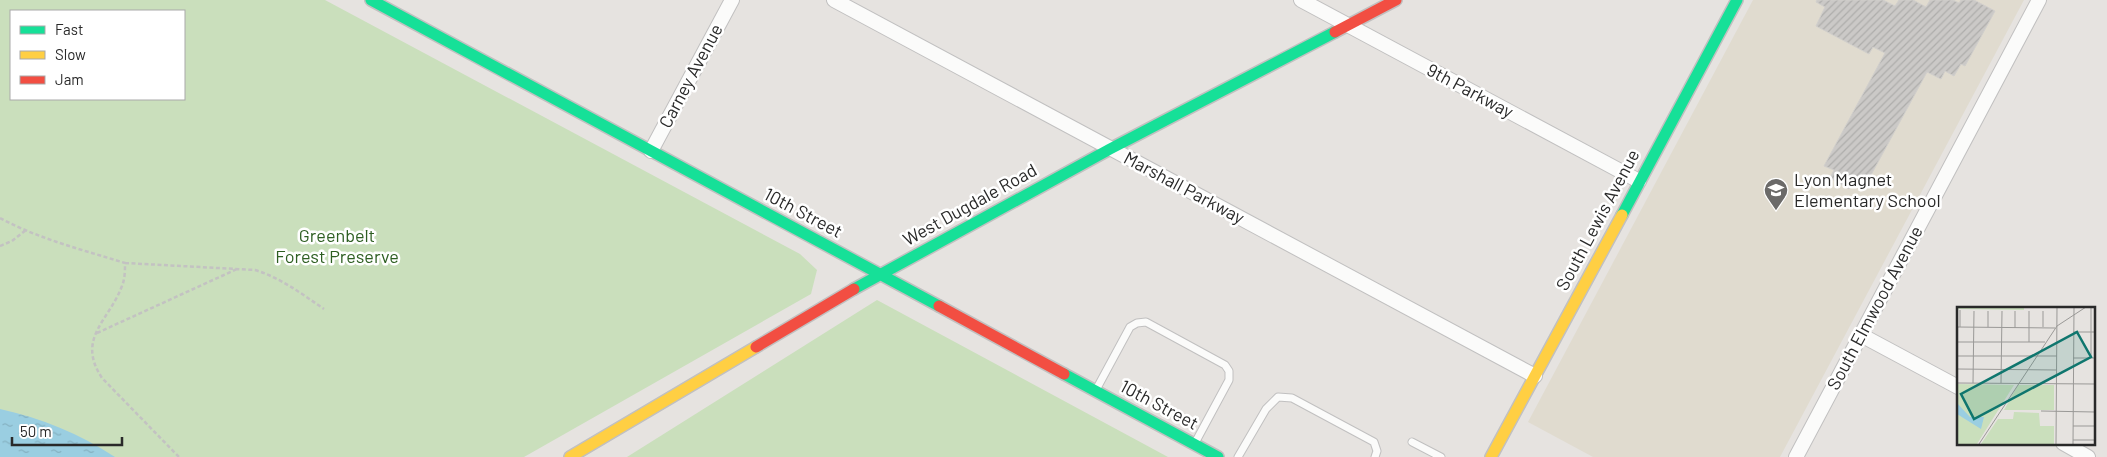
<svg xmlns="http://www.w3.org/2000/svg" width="2107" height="457" viewBox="0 0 2107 457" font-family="Barlow,sans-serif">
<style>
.education{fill:#e0dbcf}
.park{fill:#cadfbc;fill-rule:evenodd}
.water{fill:url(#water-ripples)}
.building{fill:url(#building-hatch);stroke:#d1cfcc}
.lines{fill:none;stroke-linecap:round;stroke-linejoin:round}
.lane-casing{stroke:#c1c0c0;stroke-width:9}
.street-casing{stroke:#c1c0c0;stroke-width:16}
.fast-casing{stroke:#c1c0c0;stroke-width:14}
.slow-casing{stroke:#c1c0c0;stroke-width:14}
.jam-casing{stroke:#c1c0c0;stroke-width:14}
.path{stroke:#c3c2c2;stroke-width:2.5;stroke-dasharray:4 2.5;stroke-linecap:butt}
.lane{stroke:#fbfbfa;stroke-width:7}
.street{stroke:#fbfbfa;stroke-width:14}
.fast{stroke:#16e098;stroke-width:11}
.slow{stroke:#ffcf43;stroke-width:11}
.jam{stroke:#f24e42;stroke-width:11}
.labels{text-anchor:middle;stroke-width:5;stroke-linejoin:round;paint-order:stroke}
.street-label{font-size:18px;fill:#292929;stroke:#fff}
.poi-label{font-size:18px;fill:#292929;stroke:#fff;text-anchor:start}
.park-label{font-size:18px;fill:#2d5e21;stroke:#fff}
.inset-road{fill:none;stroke:#9a9997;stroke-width:1}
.view{fill:#0f766e;fill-opacity:0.15;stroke:#0f766e;stroke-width:2.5}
.inset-edge{fill:none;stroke:#292929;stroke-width:2.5}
</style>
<defs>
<pattern id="water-ripples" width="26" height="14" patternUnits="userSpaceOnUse" patternTransform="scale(1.25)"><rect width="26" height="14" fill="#9acee1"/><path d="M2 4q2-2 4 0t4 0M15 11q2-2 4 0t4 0" fill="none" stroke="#85b1c1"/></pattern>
<pattern id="building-hatch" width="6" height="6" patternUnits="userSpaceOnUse" patternTransform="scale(1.25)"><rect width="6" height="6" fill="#cbc9c7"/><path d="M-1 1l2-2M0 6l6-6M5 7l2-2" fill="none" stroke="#aeadab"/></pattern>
</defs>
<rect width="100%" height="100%" fill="#e6e3e0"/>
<path class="education" d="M1753,0H2024L1780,457H1593L1528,422Z"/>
<path class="park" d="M0,0H325L800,254L817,270L811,294L524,457H0ZM11,11H184V99H11Z
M877,300L1168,457H627Z"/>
<path class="water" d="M0,409C41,418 80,434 115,457H0Z"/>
<path class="building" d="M1817,0H1883L1895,6L1899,0H1913L1926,7L1930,0H1953L1959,3L1961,0H1974L1995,11L1965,66L1961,64L1954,76L1945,71L1941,79L1927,72L1865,186L1853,181L1849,189L1830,178L1834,170L1824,166L1885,53L1873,47L1869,54L1816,26L1825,7L1816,2Z"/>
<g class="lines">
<g class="lane-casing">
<path id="lane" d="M1097,388L1130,327L1137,323L1146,322L1225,365L1229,371V380L1195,443
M1412,442L1441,457
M1238,457L1266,409L1278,397L1292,398L1374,442L1377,451L1375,457"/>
</g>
<g class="street-casing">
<path id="street" d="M834,0L1535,376
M1301,0L1639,181
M651,151L732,0
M1861,335L1958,387
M2063,443L2088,457
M1796,457L2039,0"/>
</g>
<g class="fast-casing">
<path id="fast" d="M371,0L939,306
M1622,215L1737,0
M854,289L1110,149L1335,32
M1064,374L1218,457"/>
</g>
<g class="slow-casing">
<path id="slow" d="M570,457L756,347
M1491,457L1622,215"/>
</g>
<g class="jam-casing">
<path id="jam" d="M1335,32L1396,0
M939,306L1064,374
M756,347L854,289"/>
</g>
<path class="path" d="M0,218C39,239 83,250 125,263C125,269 125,277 123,283C111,320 75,337 102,378L179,457
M0,246L12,241L26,230
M125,263L255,270C281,278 302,294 324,309
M97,333L237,269"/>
<use href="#lane" class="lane"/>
<use href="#street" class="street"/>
<use href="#fast" class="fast"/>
<use href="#slow" class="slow"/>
<use href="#jam" class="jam"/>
</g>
<defs>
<g id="school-pin" transform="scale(1.25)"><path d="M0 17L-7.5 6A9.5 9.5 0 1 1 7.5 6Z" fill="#6b6a69" stroke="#fff"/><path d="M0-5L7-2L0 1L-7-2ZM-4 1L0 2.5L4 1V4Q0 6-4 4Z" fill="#fff"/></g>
</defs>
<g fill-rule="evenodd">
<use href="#school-pin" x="1776" y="190"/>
</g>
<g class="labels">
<g class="street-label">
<text transform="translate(691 76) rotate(-62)" y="6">Carney Avenue</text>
<text transform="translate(1470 91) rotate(28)" y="6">9th Parkway</text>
<text transform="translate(1184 188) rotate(28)" y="6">Marshall Parkway</text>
<text transform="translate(970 205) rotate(-29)" y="6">West Dugdale Road</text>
<text transform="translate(803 213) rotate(28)" y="6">10th Street</text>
<text transform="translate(1598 220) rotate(-62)" y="6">South Lewis Avenue</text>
<text transform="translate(1875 308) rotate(-62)" y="6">South Elmwood Avenue</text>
<text transform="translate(1159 405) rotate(28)" y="6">10th Street</text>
</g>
<g class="poi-label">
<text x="1794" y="186">Lyon Magnet<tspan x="1794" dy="21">Elementary School</tspan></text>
</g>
<g class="park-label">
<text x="337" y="242">Greenbelt<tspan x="337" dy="21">Forest Preserve</tspan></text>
</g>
</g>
<g transform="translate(1957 307)">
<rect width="138" height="138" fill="#e6e3e0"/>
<path d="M57,105L82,106L83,119H97V137H24L41,112H56Z" fill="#cadfbc"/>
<path d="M0,0H67V3L0,2ZM0,77L57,78L20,137H0ZM61,78H97V103H47Z" fill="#cadfbc"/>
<path d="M0,96L13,110H27L24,122L0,107Z" fill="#9acee1"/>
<path class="inset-road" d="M31,4V20M0,20L98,21M3,20V3M86,20V4M58,21V4M116,25H138M0,35H88M72,35V4M0,49H100M116,51H138M134,51V0M0,62L100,63M0,76L138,77M16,76L17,4M44,76L45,4M84,104L138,105M116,119H138M116,133H138M22,137L100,19L129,0M99,137L100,0M116,137L117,0"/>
<path class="view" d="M120,25L134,50L17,112L4,87Z"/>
<rect width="138" height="138" class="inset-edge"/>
</g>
<rect x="10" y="10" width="175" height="90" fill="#ffffff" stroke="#a9a9a9"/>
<rect x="20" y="26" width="25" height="8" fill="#16e098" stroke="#a9a9a9"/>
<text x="55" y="35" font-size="15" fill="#292929">Fast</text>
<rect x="20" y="51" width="25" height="8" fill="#ffcf43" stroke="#a9a9a9"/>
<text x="55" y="60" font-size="15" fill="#292929">Slow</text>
<rect x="20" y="76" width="25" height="8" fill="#f24e42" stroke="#a9a9a9"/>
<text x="55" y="85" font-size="15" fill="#292929">Jam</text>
<path d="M12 437v8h110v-8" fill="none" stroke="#292929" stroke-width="2.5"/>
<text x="20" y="437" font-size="15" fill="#292929" stroke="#ffffff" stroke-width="4" paint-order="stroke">50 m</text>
</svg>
